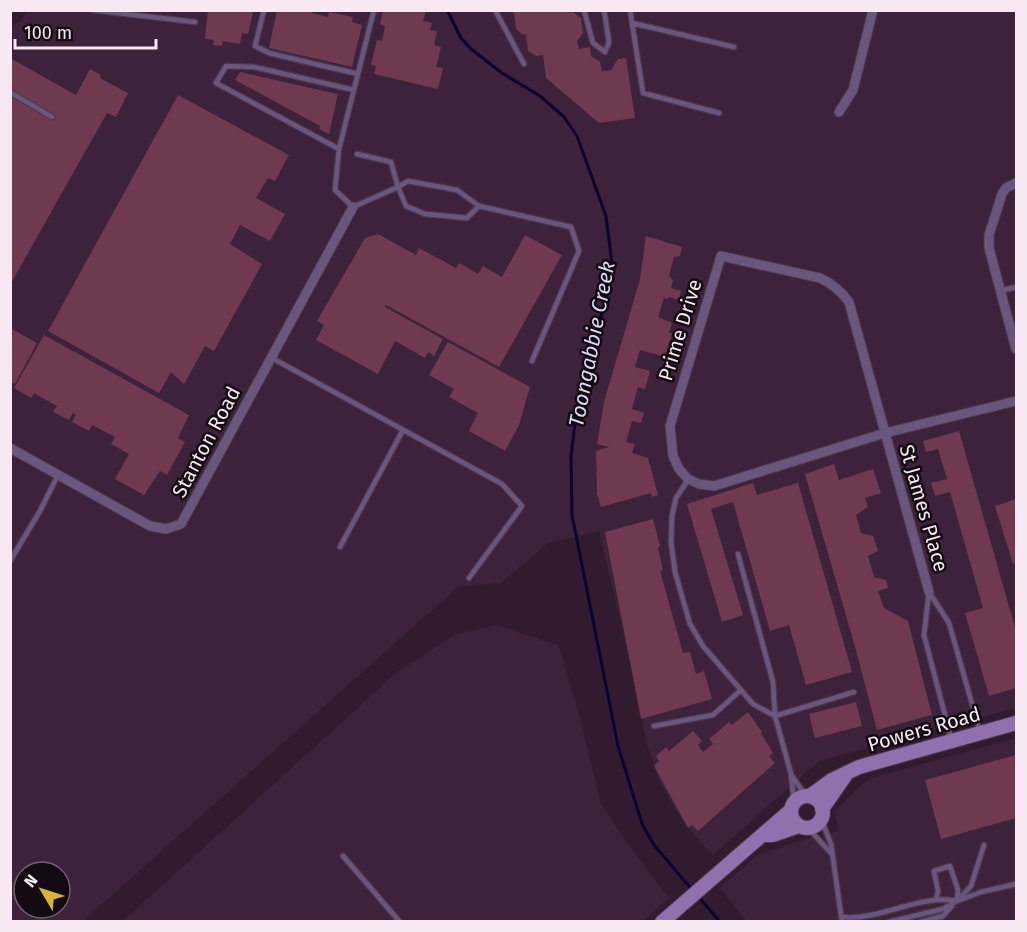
<svg xmlns="http://www.w3.org/2000/svg" width="1027" height="932" viewBox="0 0 1027 932" font-family="'Fira Sans',sans-serif">
<style>
.built{fill:#3d223b;fill-rule:evenodd}
.lines{fill:none;stroke-linecap:round;stroke-linejoin:round}
.stream{stroke:#0b032d;stroke-width:3}
.building{fill:#6f3950}
.lane-casing{stroke:#4d394b;stroke-width:7}
.street-casing{stroke:#4d394b;stroke-width:11}
.secondary-casing{stroke:#4d394b;stroke-width:16}
.lane{stroke:#69567c;stroke-width:4.5}
.street{stroke:#69567c;stroke-width:9}
.secondary{stroke:#8f71ae;stroke-width:14}
.labels{text-anchor:middle;stroke-width:5;stroke-linejoin:round;paint-order:stroke}
.street-label{font-size:20px;fill:#f7e8f4;stroke:#130a12}
.water-label{font-size:21px;font-style:italic;fill:#d8dafa;stroke:#130a12}
</style>
<rect width="100%" height="100%" fill="#311c2f"/>
<path class="built" d="M28,10L1016,11V708L819,761L713,855L693,834L675,809L659,780L646,741L638,695L599,531L548,543L501,583L459,586L83,921H11L10,27L20,22ZM24,872H60V908H24Z
M497,625L559,646L582,725L601,804L625,840L669,898L642,922H122L396,673L456,634Z
M1016,738V921H746L720,888L758,855L799,841L838,831L835,811L862,784L875,777Z"/>
<g class="lines">
<path class="stream" d="M447,10L461,38L471,49L502,73L540,96L564,117L577,136L606,216L612,264L605,302L578,399L571,456L572,515L618,746L642,824L654,845L693,891
M698,896L720,922"/>
</g>
<path class="building" d="M208,10H248L253,13L248,34L242,33L240,44L223,41L222,46L213,45L214,40L205,39Z
M277,10H313L312,13L328,17L329,12L353,17L352,22L362,25L352,67L269,48Z
M383,10H426L423,21L432,23L430,30L437,31L434,45L441,47L436,67L443,68L438,89L374,74L376,66L371,65L377,40L382,41L385,26L380,25Z
M508,10H568L569,13L573,12L581,18L583,33L577,41L579,49L590,47L591,56L600,62L602,71L611,70L618,59L626,58L635,118L599,123L546,78L543,55L536,56L528,51L526,34L523,35L516,29L514,13Z
M10,58L76,95L90,69L101,75L100,78L128,93L116,117L107,113L10,285Z
M240,72L338,94L329,134L319,129L320,126L235,80Z
M178,95L289,155L275,181L268,178L256,198L285,214L270,241L240,225L230,244L262,264L214,351L205,346L184,384L171,372L159,393L48,331Z
M378,234L416,255L419,248L456,268L459,263L478,274L483,266L502,277L525,235L562,255L499,367L386,305L385,307L443,339L434,356L428,352L425,358L395,341L378,374L316,340L324,325L317,321L365,238Z
M646,236L682,247L680,256L674,257L669,276L673,280L671,288L681,291L679,300L669,297L668,299L664,298L658,317L672,323L669,333H672L665,357L640,350L635,367L650,371L645,389L638,387L632,409L644,413L641,423L632,421L626,442L635,444L632,453L648,458L658,495L652,497L651,493L601,507L597,494L596,451L609,447L597,444L604,402L640,279Z
M10,328L37,343L15,384L10,381Z
M44,335L189,415L178,438L185,442L167,475L160,471L144,495L115,479L129,454L111,444L115,437L92,425L89,431L72,422L76,415L73,413L69,420L53,412L57,406L34,393L31,398L14,388Z
M448,342L530,387L519,425L505,451L469,431L478,413L449,397L454,389L429,375Z
M959,431L1016,631V688L989,696L965,613L983,608L950,492L935,496L931,483L947,479L938,449L926,452L923,441Z
M834,464L839,480L873,469L881,493L865,498L868,507L856,515L861,533L873,536L878,551L868,556L874,577L886,580L888,588L878,591L884,608L908,621L932,715L877,730L854,643L805,474Z
M753,483L757,495L798,483L852,672L806,685L789,625L770,631L733,502L711,509L743,615L722,622L687,504Z
M1016,499V563L1013,564L995,506Z
M653,519L660,546L658,548L663,570L660,571L683,653L690,652L696,674L704,671L712,699L641,719L605,532Z
M856,702L862,726L815,738L809,714Z
M748,712L762,732L761,733L773,753L769,756L775,763L698,831L692,825L688,828L654,766L659,761L656,756L666,747L669,751L693,731L702,741L698,745L703,752L713,744L709,739L729,722L732,725Z
M1016,755V818L941,839L925,780Z"/>
<g class="lines">
<g class="lane-casing">
<path id="lane" d="M92,10L195,22
M264,10L255,46L269,53L358,74
M495,10L524,64
M584,10L593,43L605,52L609,42L604,10
M630,10L643,93L719,113
M632,23L734,47
M10,92L52,117
M339,149L216,83L226,66L254,67L354,90
M357,154L391,162L398,187L353,207L335,190L339,149L374,10
M408,181L457,190L479,206L467,218L425,214L406,206L398,187Z
M479,206L571,227L579,251L532,361
M1000,291L1016,287
M272,358L502,484L522,506L469,578
M688,480L676,498L672,516L671,542L675,572L690,624L703,646L753,704L775,716L854,692
M340,547L403,430
M738,554L773,682L775,716L791,774L794,802
M10,561L40,511L58,475
M929,592L924,635L951,738
M929,592L949,623L980,732
M654,726L713,715L741,690
M792,776L806,796
M821,819L831,844L842,922
M808,828L831,853
M343,856L400,922
M936,900L938,891L934,871L950,866L958,890L957,901
M958,900L971,886L984,845
M841,917C881,921 918,894 957,901
M889,922L943,909L957,901L981,892L1016,884
M921,922L943,916L952,906"/>
</g>
<g class="street-casing">
<path id="street" d="M839,112L853,90L873,10
M1016,183L1006,188L1002,194L989,235V248L1016,349
M10,448L150,526L166,529L181,524L353,207
M929,592L849,302C841,291 833,284 820,278L721,256L670,426L673,456L679,469L688,479L699,484L714,486L885,433L1016,401"/>
</g>
<g class="secondary-casing">
<path id="secondary" d="M810,796L832,780L859,767L1016,723
M791 812a16 16 0 1 1 32 0a16 16 0 1 1-32 0Z
M822,809L845,776
M764,835H773L799,826
M662,922L791,810"/>
</g>
<use href="#lane" class="lane"/>
<use href="#street" class="street"/>
<use href="#secondary" class="secondary"/>
</g>
<g class="labels">
<g class="street-label">
<text transform="translate(680 330) rotate(-73)" y="7">Prime Drive</text>
<text transform="translate(206 442) rotate(-62)" y="7">Stanton Road</text>
<text transform="translate(924 508) rotate(74)" y="7">St James Place</text>
<text transform="translate(924 729) rotate(-16)" y="7">Powers Road</text>
</g>
<g class="water-label">
<text transform="translate(592 344) rotate(-79)" y="7">Toongabbie Creek</text>
</g>
</g>
<rect width="1027" height="932" fill="none" stroke="#f7e8f4" stroke-width="24"/>
<g transform="translate(42 890) rotate(309)"><circle r="28" fill="#130a12" stroke="#6e636c" stroke-width="1.5"/>
<path d="M0-4.5L10 22L0 15L-10 22Z" fill="#dab333"/>
<text y="-9" font-size="16" font-weight="bold" text-anchor="middle" fill="#f7e8f4">N</text>
</g>
<path d="M15 39v9h141v-9" fill="none" stroke="#f7e8f4" stroke-width="3"/>
<text x="24" y="39" font-size="18" fill="#f7e8f4" stroke="#130a12" stroke-width="4.5" paint-order="stroke">100 m</text>
</svg>
